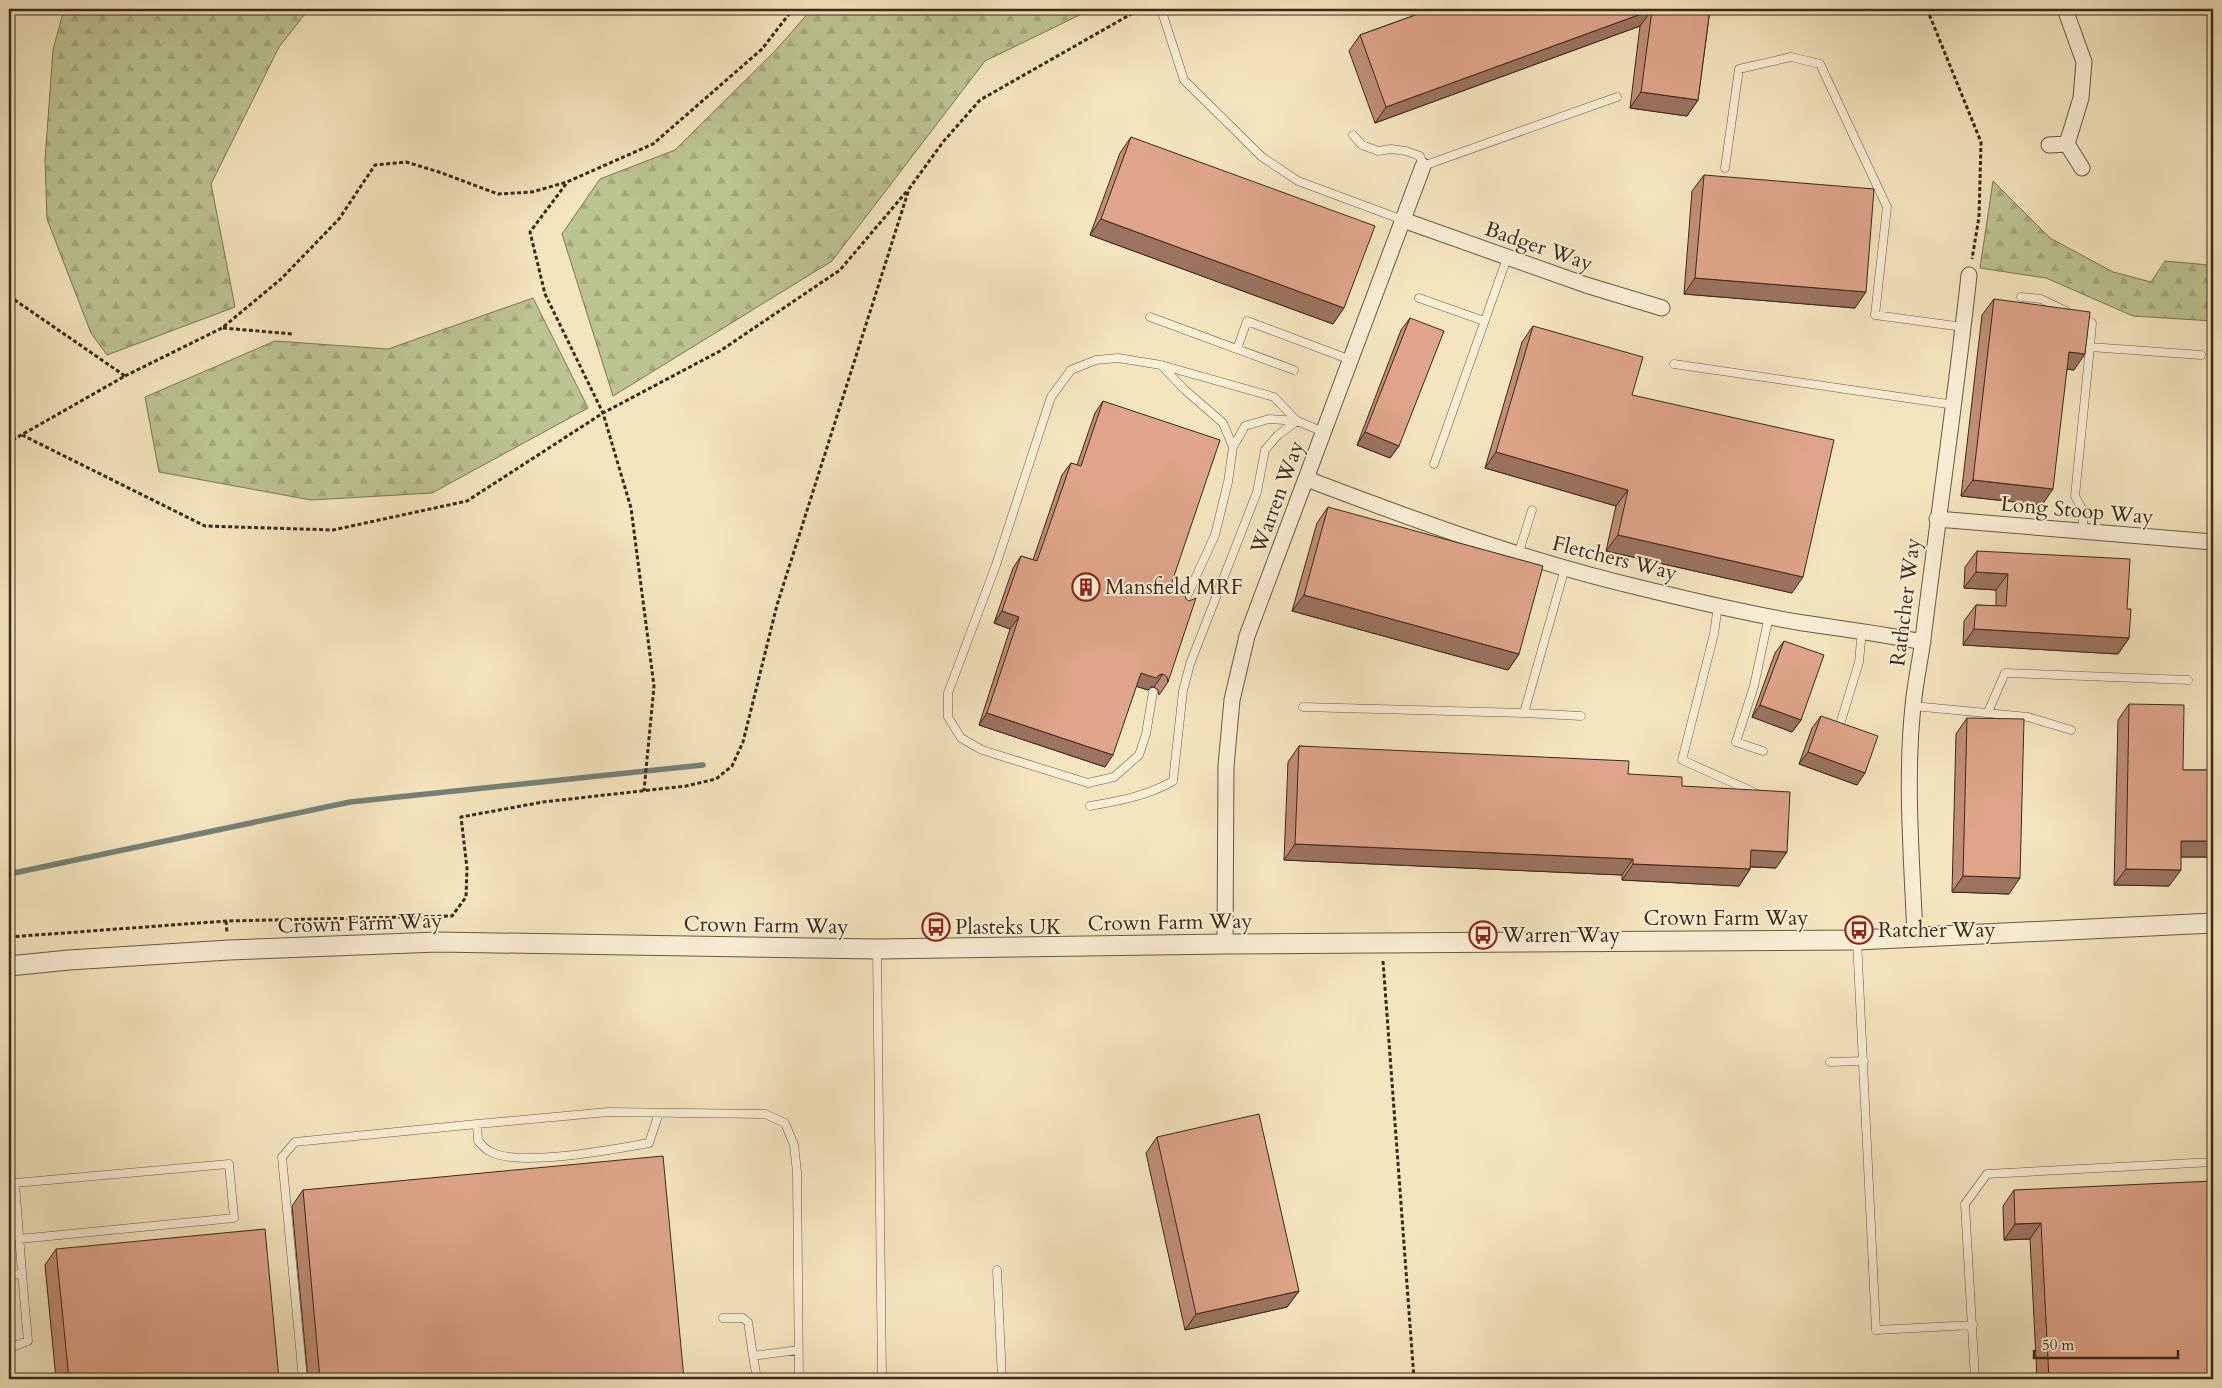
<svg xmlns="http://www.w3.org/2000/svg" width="2222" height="1388" viewBox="0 0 2222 1388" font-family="Cardo,serif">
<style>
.forest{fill:url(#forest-firs);stroke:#7a7656}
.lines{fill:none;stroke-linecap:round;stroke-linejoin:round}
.stream{stroke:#758279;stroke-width:5.5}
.service-casing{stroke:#685844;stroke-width:9}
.minor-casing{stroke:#685844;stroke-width:17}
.tertiary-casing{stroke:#685844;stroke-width:21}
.path{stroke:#39291b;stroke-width:3;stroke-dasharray:4 2.5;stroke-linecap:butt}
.service{stroke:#f8eed5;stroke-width:8}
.minor{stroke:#f8eed5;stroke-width:15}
.tertiary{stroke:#f8eed5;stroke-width:19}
.wall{fill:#c08d76;stroke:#39291b}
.shaded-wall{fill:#9c7360;stroke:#39291b}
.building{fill:#dfa489;stroke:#39291b}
.labels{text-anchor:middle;stroke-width:4;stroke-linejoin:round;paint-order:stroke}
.street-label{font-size:21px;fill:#39291b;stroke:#f8eed5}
.poi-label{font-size:21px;fill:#39291b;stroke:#f8eed5;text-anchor:start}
</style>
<defs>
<pattern id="forest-firs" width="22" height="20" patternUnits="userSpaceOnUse" patternTransform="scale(1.25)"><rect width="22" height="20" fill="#bcc491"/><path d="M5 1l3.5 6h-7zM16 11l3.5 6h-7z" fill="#a2a87c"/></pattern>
</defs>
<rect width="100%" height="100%" fill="#f5e5bf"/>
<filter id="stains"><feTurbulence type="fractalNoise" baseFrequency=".004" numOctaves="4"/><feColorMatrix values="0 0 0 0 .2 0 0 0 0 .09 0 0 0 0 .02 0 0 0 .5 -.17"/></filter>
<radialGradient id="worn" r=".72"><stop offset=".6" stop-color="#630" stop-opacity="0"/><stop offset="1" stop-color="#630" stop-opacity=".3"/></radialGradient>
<path class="forest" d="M64,9H309L279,47L211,184L235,307L107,355L91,333L47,219L45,160L53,50Z
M812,9H1092L985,61L832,261L613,396L562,234L600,179L675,150L775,51Z
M1993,181L2050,238L2113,272L2151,282L2165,261L2209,265L2213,249V321L2133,316L2046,278L1980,268Z
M533,298L588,408L432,493L311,500L159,472L145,397L275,341L388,349Z"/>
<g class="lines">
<path class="stream" d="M9,874L350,802L703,765"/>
<g class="service-casing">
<path id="service" d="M1161,9L1184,80L1262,157L1298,181L1403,220
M1353,135L1362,145L1378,151L1391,149L1406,151L1420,156L1423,166L1617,97
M1725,168L1739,69L1791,57L1820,64L1887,207L1875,315L1963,327
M2021,297L2041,299L2066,311
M1419,298L1484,321
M1150,317L1294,370
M2081,318L2092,323L2090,347
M1237,349L1247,321L1351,360
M1674,364L1955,405
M1161,365L1185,390L1223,423L1233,447
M1434,464L1507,258
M2084,532L2082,509L2075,496L2090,347L2201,355
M1518,555L1532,510
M1718,605L1714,634L1682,760L1758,794
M1182,607L1215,535L1228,482L1233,447L1245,426L1269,419L1297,421L1324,432
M1913,706L2028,717L2071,730
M1303,707L1524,713L1565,568
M1988,712L2005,673L2188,680
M1524,713L1581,716
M1838,731L1859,662L1862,630
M1763,751L1736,742L1754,686L1769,616
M1090,806C1119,801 1147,796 1173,781L1183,691L1190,664L1257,492L1265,450L1278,435L1297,421L1274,397L1161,365L1118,358L1096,360L1071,370L1051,397L996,565L948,693V717L961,738L982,750L1088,783L1114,777L1139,755L1146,734L1153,692
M1857,940L1876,1330L1973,1325
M877,949L882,1379
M1830,1062L1864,1061
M659,1113L649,1143C615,1149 517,1168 489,1151C485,1149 481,1144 478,1141L477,1124L608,1112L765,1114L785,1123L794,1145L797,1172L799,1379
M997,1270L1002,1379
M9,1275L21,1274
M723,1318H743L748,1322L753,1356
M9,1348L28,1341C23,1288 19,1236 15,1183L229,1164L234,1218L19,1239
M303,1379L282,1157L295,1142L477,1124
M757,1379L753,1356L798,1350
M1975,1379L1965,1204L1987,1174L2213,1162"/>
</g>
<g class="minor-casing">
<path id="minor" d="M2065,9L2084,62L2081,98L2067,144
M2049,145L2067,144L2082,168
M1403,220L1586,285L1662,308
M1307,479C1417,521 1526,561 1641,588C1694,601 1749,614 1803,623C1843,629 1883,634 1923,642
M1937,519L2213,542
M1915,937C1912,860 1905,783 1913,706C1915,684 1920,662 1923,639C1938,517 1956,396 1969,275
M1225,944L1226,766L1232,700L1247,636L1423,166"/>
</g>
<g class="tertiary-casing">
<path id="tertiary" d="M9,966L69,960L229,950L438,942L877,949L1225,944L1857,940L2213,923"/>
</g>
<path class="path" d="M1927,9L1981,142L1979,217L1972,259
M566,184L530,232L545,294L603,413L631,508L654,686L644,791
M9,296L125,376L9,442
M223,328L293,334
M125,376L222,328L281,279L339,219L375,165L406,162L439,172L498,194L532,192L567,182L653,144L762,49L793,9
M22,435L205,526L333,530L467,501L603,413L720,351L840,270L907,191
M226,921L227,933
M9,937L226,921L452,916L466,897L467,868L461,817L543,802L686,786L716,779L732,766L743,742L777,605L909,189L943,142L980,100L1140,9
M1383,961L1414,1379"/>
<use href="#service" class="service"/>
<use href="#minor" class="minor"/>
<use href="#tertiary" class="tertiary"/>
</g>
<path class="wall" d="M1432,9H1710L1698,100L1687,116L1630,108L1640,26L1375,123L1349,51L1360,35Z
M1131,137L1333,324L1090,235L1120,153Z
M1704,175L1855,308L1684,294L1692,191Z
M1994,299L2074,370L2067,369L2042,505L1961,496L1982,315Z
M1410,318L1399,446L1390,458L1357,445L1401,330Z
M1533,326L1792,593L1606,551L1616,506L1485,468L1522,342Z
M1103,401L1170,588L1168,682L1159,695L1158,690L1154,687H1151L1148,690L1136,686L1105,767L979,725L1010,629L994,623L1013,568L1021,556L1033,560L1062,475L1071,463L1077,465L1095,413Z
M1328,507L1519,654L1508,670L1292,611L1317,523Z
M1977,551L2127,609L2129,638L2118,654L1963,645L1964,621L1976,605L1996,606V590L1964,588L1965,567Z
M1784,641L1801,720L1792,732L1752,717L1775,653Z
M2129,704L2183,770H2213V857H2181L2169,886L2114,885L2118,720Z
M1821,716L1857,785L1799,764L1812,728Z
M1967,718L2009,894L1952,892L1956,734Z
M1299,746L1628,774L1682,786L1776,868L1750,867V869L1739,886L1622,880V875L1284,860L1288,762Z
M1157,1137L1299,1291L1287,1307L1185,1330L1146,1153Z
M303,1190L684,1379H308L292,1206Z
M2014,1190L2213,1379H2037L2030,1239L2004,1240L2003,1206Z
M56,1249L279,1379H56L45,1265Z"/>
<path class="shaded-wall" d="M1652,10L1640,26L1375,123L1386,107Z
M1641,92L1698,100L1687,116L1630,108Z
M1101,219L1344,308L1333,324L1090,235Z
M1695,278L1866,292L1855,308L1684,294Z
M2069,352L2085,354L2074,370L2058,368Z
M1365,432L1399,446L1390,458L1357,445Z
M1496,452L1628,490L1616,506L1485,468Z
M1973,480L2053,489L2042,505L1961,496Z
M1618,535L1803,577L1792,593L1606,551Z
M1976,572L2008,574L1996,590L1964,588Z
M1304,595L1519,654L1508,670L1292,611Z
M1002,611L1019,617L1010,629L994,623Z
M1974,629L2129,638L2118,654L1963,645Z
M1141,673L1159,675L1163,674L1154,687H1151L1148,690L1132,685Z
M1760,705L1801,720L1792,732L1752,717Z
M987,713L1113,755L1105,767L979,725Z
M1808,752L1865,773L1857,785L1799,764Z
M2181,841H2213V857H2170Z
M1295,844L1633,859L1622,875L1284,860Z
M1751,850L1787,852L1776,868L1740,866Z
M1633,864L1750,869L1739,886L1622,880Z
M2126,869L2181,870L2169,886L2114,885Z
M1963,876L2020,878L2009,894L1952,892Z
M2041,1223L2030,1239L2004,1240L2015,1224Z
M1299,1291L1287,1307L1185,1330L1196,1314Z"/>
<path class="building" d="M1432,9H1710L1698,100L1641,92L1652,10L1386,107L1360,35Z
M1131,137L1375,226L1344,308L1101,219Z
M1704,175L1874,189L1866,292L1695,278Z
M1994,299L2090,312L2085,354L2069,352L2053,489L1973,480Z
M1410,318L1444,331L1399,446L1365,432Z
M1533,326L1643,357L1632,395L1834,440L1803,577L1618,535L1628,490L1496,452Z
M1103,401L1220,440L1170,588L1185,594L1186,599L1189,601L1196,598L1168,682L1167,677L1163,674L1159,675L1156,678L1141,673L1113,755L987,713L1019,617L1002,611L1021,556L1037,561L1071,463L1081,466Z
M1328,507L1543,566L1519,654L1304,595Z
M1977,551L2130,559L2127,609H2131L2129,638L1974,629L1976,605L2006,606L2008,574L1976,572Z
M1784,641L1824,655L1801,720L1760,705Z
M2129,704L2184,705L2183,770H2213V841H2181V870L2126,869Z
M1821,716L1878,736L1865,773L1808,752Z
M1967,718L2024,719L2020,878L1963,876Z
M1299,746L1629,761L1628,774L1682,777V786L1790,792L1787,852L1751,850L1750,869L1633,864V859L1295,844Z
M1259,1114L1299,1291L1196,1314L1157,1137Z
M663,1156L684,1379H320L303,1190Z
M2213,1181V1379H2049L2041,1223L2015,1224L2014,1190Z
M265,1229L279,1379H69L56,1249Z"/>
<defs>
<g id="building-ring" transform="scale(1.4375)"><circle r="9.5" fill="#f8eed5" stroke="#8f2418" stroke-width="1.5"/><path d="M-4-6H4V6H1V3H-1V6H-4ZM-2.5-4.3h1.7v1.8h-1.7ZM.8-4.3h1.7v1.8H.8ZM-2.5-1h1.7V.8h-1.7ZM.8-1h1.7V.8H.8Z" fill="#8f2418"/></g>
<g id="bus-ring" transform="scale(1.4375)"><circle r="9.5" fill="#f8eed5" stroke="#8f2418" stroke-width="1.5"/><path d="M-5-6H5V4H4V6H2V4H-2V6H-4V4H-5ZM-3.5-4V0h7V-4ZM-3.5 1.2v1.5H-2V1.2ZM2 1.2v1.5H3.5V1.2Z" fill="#8f2418"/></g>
</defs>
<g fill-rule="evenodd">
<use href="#building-ring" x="1086" y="587"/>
<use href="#bus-ring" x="936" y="927"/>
<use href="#bus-ring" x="1859" y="930"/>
<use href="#bus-ring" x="1483" y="935"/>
</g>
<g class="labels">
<g class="street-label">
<text transform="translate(1539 246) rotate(19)" y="7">Badger Way</text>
<text transform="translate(1277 497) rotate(-70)" y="7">Warren Way</text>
<text transform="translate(2077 510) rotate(5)" y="7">Long Stoop Way</text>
<text transform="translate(1615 558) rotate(14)" y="7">Fletchers Way</text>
<text transform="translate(1905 602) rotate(-83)" y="7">Rathcher Way</text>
<text x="1726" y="925">Crown Farm Way</text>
<text transform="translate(1170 922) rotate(-1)" y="7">Crown Farm Way</text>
<text transform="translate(360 923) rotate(-2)" y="7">Crown Farm Way</text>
<text transform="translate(766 925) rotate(1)" y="7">Crown Farm Way</text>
</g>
<g class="poi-label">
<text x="1105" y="594">Mansfield MRF</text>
<text x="955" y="934">Plasteks UK</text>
<text x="1878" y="937">Ratcher Way</text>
<text x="1502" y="942">Warren Way</text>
</g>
</g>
<rect width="2222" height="1388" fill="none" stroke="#f5e5bf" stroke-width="30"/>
<rect x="10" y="10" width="2202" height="1368" fill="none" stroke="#39291b" stroke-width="2.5"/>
<rect x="15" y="15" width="2192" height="1358" fill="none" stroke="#39291b"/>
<path d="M2034 1350v8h144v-8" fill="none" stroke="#39291b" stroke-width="2.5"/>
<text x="2042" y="1350" font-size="15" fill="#39291b" stroke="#f8eed5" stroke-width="4" paint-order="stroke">50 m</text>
<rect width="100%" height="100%" filter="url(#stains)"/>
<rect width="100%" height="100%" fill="url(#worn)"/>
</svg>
